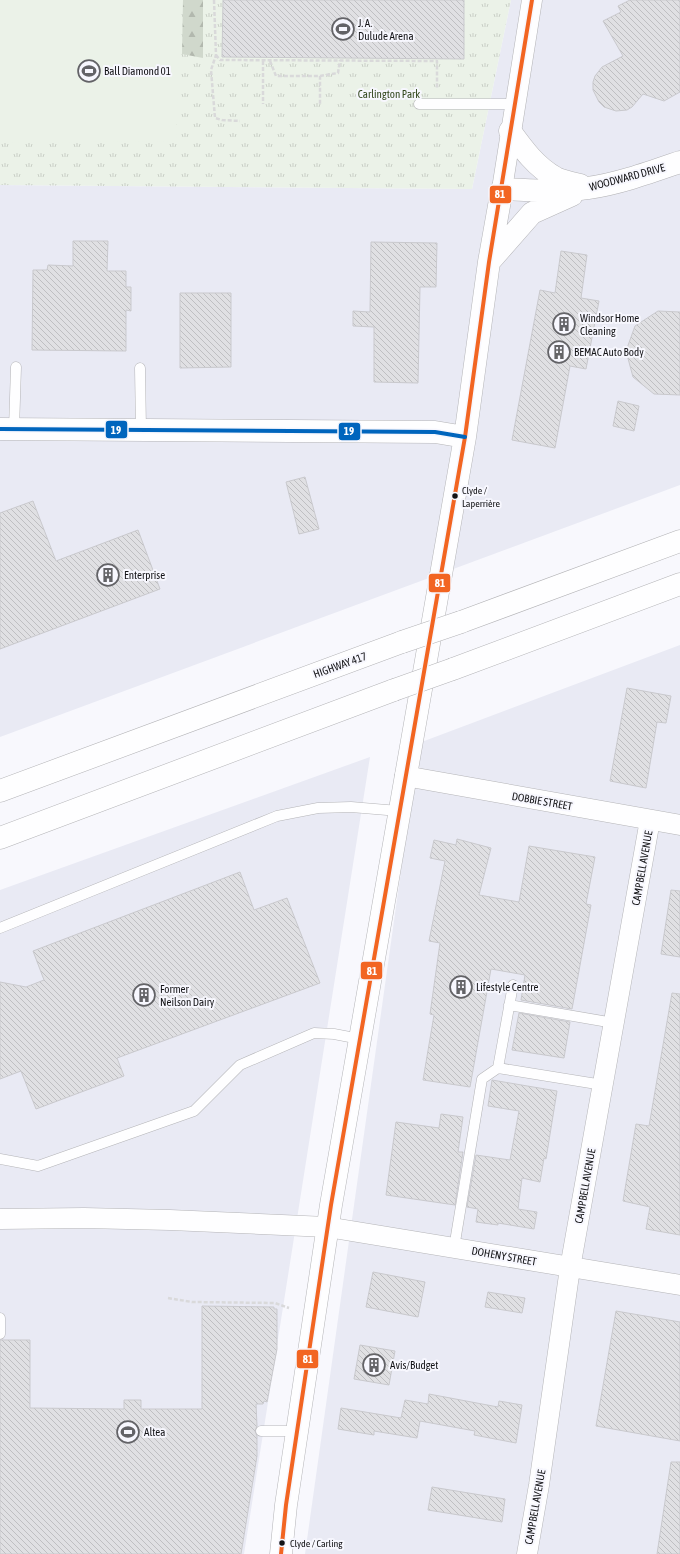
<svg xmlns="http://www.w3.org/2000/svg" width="680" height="1554" viewBox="0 0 680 1554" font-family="'Asap Condensed',sans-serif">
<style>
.built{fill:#e9eaf4}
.grass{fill:url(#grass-tufts)}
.forest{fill:url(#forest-firs)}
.garden{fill:#ebf2e8}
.building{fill:url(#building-back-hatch);stroke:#c9c9cd}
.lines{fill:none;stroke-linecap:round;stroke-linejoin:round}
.lane-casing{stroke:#b4b4b7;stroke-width:11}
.street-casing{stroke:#b4b4b7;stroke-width:21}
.secondary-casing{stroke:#b4b4b7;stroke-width:23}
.highway-casing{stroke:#b4b4b7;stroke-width:23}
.path{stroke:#d9d9da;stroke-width:2.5;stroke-dasharray:4 2;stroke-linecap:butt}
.lane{stroke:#fefeff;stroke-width:10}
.street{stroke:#fefeff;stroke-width:20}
.secondary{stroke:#fefeff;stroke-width:22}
.highway{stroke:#fefeff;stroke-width:22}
.highway-bridge-casing{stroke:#b4b4b7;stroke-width:23;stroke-linecap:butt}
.highway-bridge{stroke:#fefeff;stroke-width:22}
.bus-1-casing{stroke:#f7f7fe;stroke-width:7}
.bus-2-casing{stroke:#f7f7fe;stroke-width:7}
.bus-1{stroke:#f26522;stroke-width:4}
.bus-2{stroke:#0065bd;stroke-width:4}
.bus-dot{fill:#131316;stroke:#f7f7fe;stroke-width:1.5}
.labels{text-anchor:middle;stroke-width:4;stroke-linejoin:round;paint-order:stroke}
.bus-label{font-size:10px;fill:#131316;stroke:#f7f7fe;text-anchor:start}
.poi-label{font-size:11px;fill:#131316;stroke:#f7f7fe;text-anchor:start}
.park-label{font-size:11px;fill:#32471d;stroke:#f7f7fe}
.street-label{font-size:11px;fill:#131316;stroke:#f7f7fe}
.line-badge{stroke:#f7f7fe;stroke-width:1.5}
.badge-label{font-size:11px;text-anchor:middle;font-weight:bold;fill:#fff}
</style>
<defs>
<pattern id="grass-tufts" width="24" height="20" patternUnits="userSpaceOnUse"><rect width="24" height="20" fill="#ebf2e8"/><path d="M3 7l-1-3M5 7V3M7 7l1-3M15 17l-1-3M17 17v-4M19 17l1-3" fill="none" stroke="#c9cfc6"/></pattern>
<pattern id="forest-firs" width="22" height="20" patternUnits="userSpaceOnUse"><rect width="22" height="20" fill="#d0d8cc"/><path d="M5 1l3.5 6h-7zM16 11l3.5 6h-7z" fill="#b2b8ae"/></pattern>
<pattern id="building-back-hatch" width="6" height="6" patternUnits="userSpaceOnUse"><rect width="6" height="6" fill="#e0e0e3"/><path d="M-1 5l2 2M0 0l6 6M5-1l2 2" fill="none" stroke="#bfbfc2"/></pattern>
</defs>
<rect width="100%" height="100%" fill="#f8f8fd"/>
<path class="built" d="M511,0H680V485L0,737V185L472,189Z
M680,645V1554H305L419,743Z
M370,757L244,1554H0V890Z"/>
<path class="grass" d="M0,0H511L472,189L0,185Z"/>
<path class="forest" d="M183,0H203V58L182,54Z"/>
<path class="garden" d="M0,0H180L176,141L0,143Z"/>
<path class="building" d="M223,0H464V59L222,57Z
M630,0H680V92L664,101L643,94L632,107L627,110L616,111L604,107L599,102L593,90V82L595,76L602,67L623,56L603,21L621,12L618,6Z
M73,241H108L107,271H126V287H131V311L126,310V351L32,350L33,270H47L48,265L73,266Z
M371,242L437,243L436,287H420L418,383L374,382V327L353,326V311L370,312Z
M561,251L587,255L581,298L599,301L586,369L570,366L555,448L512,440L540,290L555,293Z
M180,293H231V367L180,368Z
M658,311L680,312V395L654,394L633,377L626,351L635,326Z
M618,401L639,406L634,431L613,426Z
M305,477L319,529L299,534L286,482Z
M33,501L56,561L138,530L160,589L0,649V513Z
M627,688L671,696L666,723L657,722L646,788L610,781Z
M457,839L491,848L479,895L519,902L529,846L595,857L586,904L591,905L572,1009L521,1000L525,975L491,969L470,1087L423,1080L434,1015L430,1014L440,943L429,941L445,861L430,858L434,840L456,845Z
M240,872L254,910L287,898L320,983L117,1058L124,1076L36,1109L21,1071L0,1079V982L26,987L44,980L33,951Z
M671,890L680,891V957L661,954Z
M672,993L680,994V1235L646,1229L650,1207L623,1201L636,1124L649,1126Z
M519,1013L570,1022L564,1058L512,1050Z
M492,1080L557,1091L546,1159L544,1158L540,1182L522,1178L518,1209L537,1212L534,1229L498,1223V1225L476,1222L478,1209L467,1207L476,1155L510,1160L519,1111L488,1106Z
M441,1114L463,1117L458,1152H463L455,1205L386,1195L396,1122L439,1128Z
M373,1272L425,1282L418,1317L366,1307Z
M488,1292L525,1298L522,1313L485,1307Z
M202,1306L274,1307V1309H277V1349L267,1402L264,1401L263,1404H256L257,1426L255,1431L257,1436V1456L241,1554H0V1340H30V1408L124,1409V1400H141V1409H202Z
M616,1311L680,1322V1441L596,1426Z
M360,1345L395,1351L389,1385L354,1379Z
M429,1394L498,1407L499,1401L522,1405L516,1443L474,1435L475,1431L420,1421L417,1438L374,1431V1435L338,1429L341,1408L401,1418L405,1400L428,1404Z
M671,1462H680V1554H657Z
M432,1487L505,1499L502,1522L428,1510Z"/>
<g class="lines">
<g class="lane-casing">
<path id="lane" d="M419,104H515
M140,368L141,430
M14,429L16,367
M0,928L277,816L318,808L351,807L399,811
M513,985L498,1068L603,1085
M509,1005L614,1023
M0,1159L38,1166L194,1111L240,1065L314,1033L334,1034L360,1039
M454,1248L482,1079L498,1068
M0,1318V1334
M261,1431H297"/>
</g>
<g class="street-casing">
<path id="street" d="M502,189L532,0
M405,776L680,825
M0,1219L84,1218L170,1220L327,1227L680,1285
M527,1554L539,1485L570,1268L650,820"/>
</g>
<g class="secondary-casing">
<path id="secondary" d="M510,131C523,149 536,167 556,178C563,181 572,183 580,185
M489,262L532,213L572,195
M0,429L435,432L465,437
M281,1554L286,1505L331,1205L465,437L489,262L502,189C531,190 559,193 588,188C618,184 651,172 680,162"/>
</g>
<g class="highway-casing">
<path id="highway" d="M461,622L680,541
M453,669L680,584
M0,791L402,642
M0,838L394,690"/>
</g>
<path class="path" d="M214,0L216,55L211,70L215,118L222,120L240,121
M216,55L220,60L437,61V89
M263,61V104
M270,61L276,76H320V104
M320,76L338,73L340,60
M168,1298L192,1302L275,1303L289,1308"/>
<use href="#lane" class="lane"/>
<use href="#street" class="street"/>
<use href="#secondary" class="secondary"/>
<use href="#highway" class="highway"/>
<g class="highway-bridge-casing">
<path id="highway-bridge" d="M402,642L461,622
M394,690L453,669"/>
</g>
<use href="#highway-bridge" class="highway-bridge"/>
<g class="bus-1-casing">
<path id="bus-1" d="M281,1554L286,1505L331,1205L465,437L489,262L532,0"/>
</g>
<g class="bus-2-casing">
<path id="bus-2" d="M0,429L435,432L465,437"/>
</g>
<use href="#bus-1" class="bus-1"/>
<use href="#bus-2" class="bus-2"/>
</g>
<defs>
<g id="stadium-ring" transform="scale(1.15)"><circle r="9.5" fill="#f7f7fe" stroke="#636367" stroke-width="1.5"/><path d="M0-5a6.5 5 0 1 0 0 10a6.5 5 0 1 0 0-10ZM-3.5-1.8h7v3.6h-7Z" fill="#636367"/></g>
<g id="building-ring" transform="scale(1.15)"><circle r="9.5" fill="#f7f7fe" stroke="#636367" stroke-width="1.5"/><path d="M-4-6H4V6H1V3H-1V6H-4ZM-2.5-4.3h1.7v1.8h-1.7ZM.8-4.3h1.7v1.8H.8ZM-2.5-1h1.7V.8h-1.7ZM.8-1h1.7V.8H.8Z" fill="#636367"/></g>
</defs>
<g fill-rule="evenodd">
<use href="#stadium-ring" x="343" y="29"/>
<use href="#stadium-ring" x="89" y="71"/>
<use href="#building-ring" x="564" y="324"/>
<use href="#building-ring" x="559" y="352"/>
<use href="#building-ring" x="108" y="575"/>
<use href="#building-ring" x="461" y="987"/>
<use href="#building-ring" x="144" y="995"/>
<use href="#building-ring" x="374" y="1365"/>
<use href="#stadium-ring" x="128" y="1432"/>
</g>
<g class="bus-dot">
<circle cx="455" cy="496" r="3.5"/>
<circle cx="282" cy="1543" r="3.5"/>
</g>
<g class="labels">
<g class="bus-label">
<text x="462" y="494">Clyde /<tspan x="462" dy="13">Laperrière</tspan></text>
<text x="290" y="1547">Clyde / Carling</text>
</g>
<g class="poi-label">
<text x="358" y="27">J. A.<tspan x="358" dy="13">Dulude Arena</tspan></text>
<text x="104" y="75">Ball Diamond 01</text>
<text x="580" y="322">Windsor Home<tspan x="580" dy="13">Cleaning</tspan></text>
<text x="574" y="356">BEMAC Auto Body</text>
<text x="124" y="579">Enterprise</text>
<text x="476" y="991">Lifestyle Centre</text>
<text x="160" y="993">Former<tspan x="160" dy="13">Neilson Dairy</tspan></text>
<text x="390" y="1369">Avis/Budget</text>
<text x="144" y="1436">Altea</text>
</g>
<g class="park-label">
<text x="389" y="98">Carlington Park</text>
</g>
<g class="street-label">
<text transform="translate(627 177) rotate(-15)" y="4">WOODWARD DRIVE</text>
<text transform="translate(340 665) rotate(-20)" y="4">HIGHWAY 417</text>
<text transform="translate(542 801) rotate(10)" y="4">DOBBIE STREET</text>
<text transform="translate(642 868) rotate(-80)" y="4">CAMPBELL AVENUE</text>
<text transform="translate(585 1186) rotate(-80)" y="4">CAMPBELL AVENUE</text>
<text transform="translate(504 1256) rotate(10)" y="4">DOHENY STREET</text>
<text transform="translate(535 1507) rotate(-80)" y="4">CAMPBELL AVENUE</text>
</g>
</g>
<g class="line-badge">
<rect x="489" y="185" width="23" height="19" rx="4" fill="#f26522"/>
<rect x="105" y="420" width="23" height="19" rx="4" fill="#0065bd"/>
<rect x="338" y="422" width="23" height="19" rx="4" fill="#0065bd"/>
<rect x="428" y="573" width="23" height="20" rx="4" fill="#f26522"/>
<rect x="360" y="961" width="23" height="19" rx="4" fill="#f26522"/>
<rect x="296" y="1349" width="23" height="20" rx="4" fill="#f26522"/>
</g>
<g class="badge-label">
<text x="500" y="198">81</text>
<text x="116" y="434">19</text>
<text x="349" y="435">19</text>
<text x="440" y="587">81</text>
<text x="372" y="975">81</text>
<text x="308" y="1363">81</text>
</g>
</svg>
